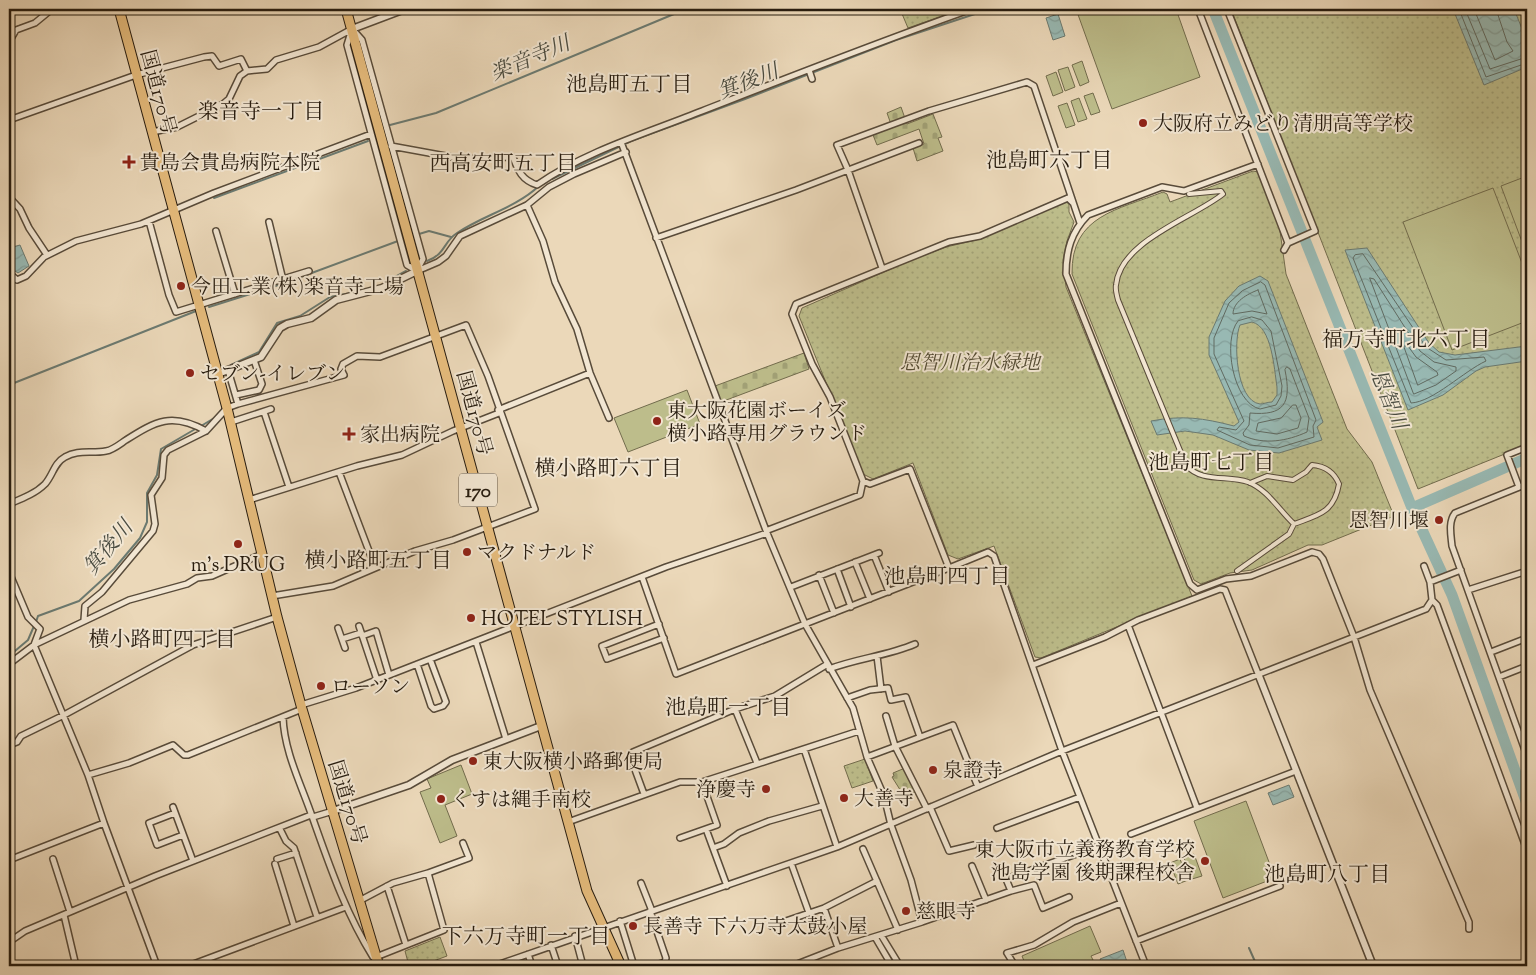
<svg xmlns="http://www.w3.org/2000/svg" width="1536" height="975" viewBox="0 0 1536 975" font-family="'Sorts Mill Goudy','Noto Serif JP',serif">
<style>
.cemetery{fill:url(#cemetery-stones);stroke:#726c4d}
.park{fill:url(#park-dots);stroke:#726c4d}
.garden{fill:#bdbd8b;stroke:#726c4d}
.water{fill:url(#water-waves);stroke:#6b7a71;fill-rule:evenodd}
.lines{fill:none;stroke-linecap:round;stroke-linejoin:round}
.shore{stroke:#606a61;stroke-width:1}
.stream{stroke:#6b7a71;stroke-width:2}
.river{stroke:#98b9b3;stroke-width:11}
.pedestrian-casing{stroke:#584b3a;stroke-width:6}
.minor-casing{stroke:#584b3a;stroke-width:8}
.tertiary-casing{stroke:#584b3a;stroke-width:9}
.trunk-casing{stroke:#271c0f;stroke-width:11}
.pedestrian{stroke:#f2e6d2;stroke-width:4}
.minor{stroke:#f2e6d2;stroke-width:5}
.tertiary{stroke:#f2e6d2;stroke-width:6}
.trunk{stroke:#e6bc7c;stroke-width:9}
.poi-dot{fill:#8f2418;stroke:#f2e6d2;stroke-width:2}
.labels{text-anchor:middle;stroke-width:4;stroke-linejoin:round;paint-order:stroke}
.shield{fill:#f2e6d2;stroke:#64594a;stroke-width:1}
.shield-label{font-size:19px;font-weight:bold;fill:#271c0f}
.street-label{font-size:20px;fill:#271c0f;stroke:#f2e6d2}
.poi-label{font-size:20px;fill:#271c0f;stroke:#f2e6d2;text-anchor:start}
.park-label{font-size:20px;font-style:italic;fill:#544c34;stroke:#f2e6d2}
.water-label{font-size:21px;font-style:italic;fill:#494b40;stroke:#f2e6d2}
.neighbourhood-label{font-size:21px;fill:#271c0f;stroke:#f2e6d2}
</style>
<defs>
<pattern id="cemetery-stones" width="16" height="16" patternUnits="userSpaceOnUse" patternTransform="scale(1.25)"><rect width="16" height="16" fill="#bdbd8b"/><path d="M2 7V4a2 2 0 0 1 4 0v3zM10 15v-3a2 2 0 0 1 4 0v3z" fill="#a2a277"/></pattern>
<pattern id="park-dots" width="8" height="8" patternUnits="userSpaceOnUse" patternTransform="scale(1.25)"><rect width="8" height="8" fill="#bdbd8b"/><path d="M2 2h.1M6 6h.1" fill="none" stroke="#a2a277" stroke-width="1.8" stroke-linecap="round"/></pattern>
<pattern id="water-waves" width="16" height="10" patternUnits="userSpaceOnUse" patternTransform="scale(1.25)"><rect width="16" height="10" fill="#98b9b3"/><path d="M0 5q4-4 8 0t8 0" fill="none" stroke="#839e99"/></pattern>
</defs>
<rect width="100%" height="100%" fill="#ebd8b9"/>
<filter id="stains"><feTurbulence type="fractalNoise" baseFrequency=".004" numOctaves="4"/><feColorMatrix values="0 0 0 0 .2 0 0 0 0 .09 0 0 0 0 .02 0 0 0 .5 -.17"/></filter>
<radialGradient id="worn" r=".72"><stop offset=".6" stop-color="#630" stop-opacity="0"/><stop offset="1" stop-color="#630" stop-opacity=".3"/></radialGradient>
<path class="cemetery" d="M901,107L907,124L933,114L942,137L938,138L943,151L917,161L913,148L924,144L919,129L877,145L873,135L892,127L887,113Z
M804,353L809,369L721,402L715,386Z
M905,768L916,791L904,796L892,777L894,776L893,773Z"/>
<path class="park" d="M900,9H962L908,28Z
M1231,9H1527V445L1418,489Z
M1253,171L1258,172L1279,224L1286,274L1347,429L1372,462L1394,516L1322,545H1308L1252,570L1230,573L1201,584L1194,580L1072,274C1071,215 1118,210 1163,192L1167,194L1170,202Z
M1066,202L1069,204V212L1074,222L1067,241L1063,260L1066,287L1192,596L1041,658L1035,657L994,546L958,559L948,555L913,463L873,479L863,474L799,316L802,308L909,261L946,247L976,240Z
M865,759L873,781L852,788L844,766Z
M440,937L447,956L428,963V966H409L405,951Z"/>
<path class="garden" d="M1076,9H1176L1200,77L1112,109Z
M1082,61L1089,82L1080,86L1072,65Z
M1068,67L1075,87L1065,91L1058,70Z
M1056,72L1063,92L1053,96L1046,76Z
M1093,93L1100,112L1091,115L1084,96Z
M1079,98L1087,119L1078,122L1071,101Z
M1067,103L1075,125L1066,128L1058,106Z
M1527,176V255L1501,186Z
M1493,188L1527,276V321L1452,350L1403,222Z
M687,390L700,424L628,452L614,418Z
M461,765L472,794L445,805L457,836L440,843L420,792L431,788L427,779Z
M1246,801L1275,878L1223,898L1194,821Z
M1194,854L1202,876L1192,879L1184,858Z
M1180,859L1188,880L1178,884L1170,863Z
M1090,926L1101,952L1091,956L1096,966H1026L1022,956Z"/>
<path class="water" d="M1453,9H1514L1527,41V67L1484,85Z
M1058,14L1065,36L1053,40L1046,18Z
M20,245L29,266L18,273L9,267V248Z
M1367,248L1429,343L1439,352L1455,355L1527,346V361L1485,367L1476,371L1443,395L1408,410L1345,250Z
M1260,276L1268,281L1323,422L1317,427L1322,440L1279,453L1249,450L1213,435L1185,431L1157,435L1151,421C1183,415 1203,418 1234,426L1239,422L1209,355V337L1225,301L1239,286ZM1252,322C1272,327 1274,368 1277,387V395L1272,402C1268,402 1263,404 1260,404C1236,401 1233,341 1240,325Z
M1289,785L1294,797L1273,805L1268,793Z
M1123,950L1127,962L1118,966H1103L1100,959Z"/>
<g class="lines">
<path class="shore" d="M1459,9L1486,77L1527,63
M1465,9L1490,69L1527,57
M1474,9L1495,60L1513,51L1507,42L1496,9
M1363,254L1426,347L1446,360L1484,357L1486,361C1464,371 1433,402 1411,403L1353,258L1355,255Z
M1370,278L1374,279L1420,351L1434,362L1456,367V371L1436,385L1414,394Z
M1261,282L1265,285L1316,420L1313,426L1314,437L1278,448L1250,445L1217,430L1219,427L1236,430L1244,421L1214,354V338L1229,303L1242,291Z
M1258,290L1267,314L1252,311L1233,314C1233,302 1247,294 1258,290Z
M1252,317L1262,320L1271,331L1282,386L1281,396L1276,405L1260,409C1233,403 1222,340 1238,321Z
M1404,346H1408L1416,357L1437,372L1438,375L1418,385Z
M1287,367L1290,369L1309,418L1307,432C1287,441 1265,445 1244,436L1243,433L1249,425L1250,413C1284,416 1292,404 1285,370Z
M1293,405H1296L1301,418L1298,428L1277,434L1256,431L1258,423L1281,418Z"/>
<path class="stream" d="M39,17L47,9
M14,28L31,22
M390,125L436,113L674,14L672,9
M552,179L631,141L745,99L896,40L990,9
M214,198L368,141
M419,234L429,231L451,237
M427,261C446,254 443,242 457,233C484,215 515,208 539,186
M386,282L406,271
M209,307L282,284L398,241
M231,365L259,352L277,323L300,316L330,297L351,293
M9,385L196,311
M201,426L216,417
M36,622L38,616L79,601L114,569L140,538L147,522V493L157,475L161,449L197,428
M9,656L28,640L34,626
M1249,948L1257,966
M892,961L895,966"/>
<path class="river" d="M1213,9L1412,508L1452,595L1527,804
M1412,508L1527,458"/>
<g class="pedestrian-casing">
<path id="pedestrian" d="M1189,194L1221,191L1223,194C1193,218 1120,241 1116,285C1115,289 1117,296 1118,300L1186,465C1201,483 1228,475 1248,482C1268,490 1279,510 1294,524
M1237,571L1289,534L1294,524C1318,515 1334,513 1339,484C1334,472 1325,466 1312,465L1306,472L1293,480L1267,476L1250,483"/>
</g>
<g class="minor-casing">
<path id="minor" d="M1198,9L1288,243
M1227,9L1315,231L1288,243L1284,250
M354,31L362,40L423,259L417,270
M351,32L347,45L407,265L417,271
M9,42L16,30L35,23L52,9
M809,70L812,79
M9,120L136,75L204,57L212,56L219,66L241,59L247,71
M152,132L177,127L223,104L229,99L240,76L247,71L267,69L276,60L319,47L352,29
M621,142L767,533L805,624L853,708L867,757L884,796L891,825L911,880L922,922
M391,146L462,159L513,157C518,171 522,180 537,185C586,151 647,133 702,111C792,76 881,41 972,9
M1258,164L1184,191L1162,187L1088,215C1071,232 1066,251 1066,274L1190,584L1197,590L1226,579L1251,576L1312,552L1319,554L1323,559L1354,637L1370,690L1469,922V929
M9,197L20,209L29,228L47,255
M527,205L543,241L555,282L577,329L590,373L609,418
M149,221L169,295L176,312L309,271
M269,222L283,280
M216,231L235,294
M656,238L796,190L919,143
M882,268L848,170L837,145L929,111L1027,82L1034,86L1080,223
M417,271L438,262L446,256L460,236L527,205L549,187L574,174L626,152
M9,273L17,280L26,276L44,257L76,241L141,224L214,193L371,134
M236,395L259,390L262,384L254,360
M238,404L344,375L341,369L343,364L357,356L380,357L466,325L488,376L535,509L453,540L415,551L333,586L272,596
M498,410L590,373
M264,412L289,487
M231,422L271,409
M339,472L375,567
M863,481L870,484L910,469L949,568L988,552L994,556L1062,751L1146,966
M1527,484L1455,513C1448,522 1451,535 1452,546L1527,756
M1519,487L1507,455L1527,447
M249,500L357,466L402,455L453,431L499,413
M9,504C21,499 35,494 45,484C53,475 54,463 65,457C78,449 92,454 106,451C113,450 120,444 126,440C156,421 172,412 206,431
M768,530L860,495L863,481L830,397L812,364L792,314L796,304L949,242L980,236L1068,198L1073,203
M874,555L889,592
M855,562L870,599
M1424,566L1430,582L1432,600L1437,605L1527,850
M837,569L851,607
M9,572L28,617L40,629L34,645L9,664
M819,575L834,613
M642,577L676,674L949,568
M1430,582L1461,570
M791,587L879,553
M1468,590L1527,571
M84,620L85,606L102,592L153,531L155,524L151,495L162,478L164,455L168,450L206,431L227,408L238,404L228,370
M659,624L602,646L607,659L664,638
M1128,625L1197,808
M359,626L377,680
M338,628L345,648
M362,636L376,631L389,675
M342,639L361,633
M476,642L506,739
M1491,652L1527,638
M877,656L881,689
M417,664L431,706L434,709L443,706L446,702L430,659
M1033,665L1105,637L1138,620L1220,589L1225,590L1259,676
M829,669C858,658 887,656 915,644
M1499,677L1527,666
M847,698L870,690L888,688L891,700L906,697L920,737
M301,705L356,688L666,567L767,533
M735,709L757,763
M886,716L895,746L927,809
M283,717C284,752 302,786 313,819C330,867 346,914 373,957
M9,745L17,742L21,736L64,715L193,645L277,617
M804,749L837,847
M867,757L953,725L978,787
M88,775L34,645L129,600L187,584L197,578L212,576L262,554
M644,794L630,756L633,752L735,709L775,696L826,665
M173,807L193,861
M930,807L949,851L974,845
M175,813L149,823L157,845L183,835
M313,817L333,811
M568,822L680,782H702L859,731
M997,828L1080,797
M280,829L286,841L294,848L317,917
M706,829L713,848
M1131,834L1296,771
M680,838L717,825L702,782
M863,849L898,930
M53,859L70,912
M277,859L296,853
M9,860L104,823
M791,863L809,913
M275,864L294,926
M972,866L986,900
M641,883L652,911
M387,886L406,945
M727,886L713,848L724,844L739,833L769,821L822,806
M1011,891L1034,885L1043,908L1069,897
M359,901L393,883L428,873
M824,908L838,948
M650,911L666,958L665,962L653,966
M64,915L76,966
M620,921L634,966
M771,926L824,908L877,881
M881,935L900,966
M575,936L583,966
M875,937L892,966
M1136,941L1280,886
M9,942L25,931L155,876L311,815
M551,945L558,966
M528,954L532,966
M376,957L444,930L428,873L469,858L463,843
M9,965V966
M157,966L104,823L88,775L129,763L173,745L184,755H188L302,709
M188,966L346,907
M494,966L837,847L1062,751L1426,609L1432,600
M792,966L838,948L922,922L1011,891L1006,879L1099,846
M1015,966L1007,953L1034,945L1073,922L1121,903"/>
</g>
<g class="tertiary-casing">
<path id="tertiary" d="M352,29L405,9
M218,374L261,357L280,328L287,324L311,318L336,300L382,288L417,271
M1259,676L1373,966
M333,811L409,785L452,760L541,726"/>
</g>
<g class="trunk-casing">
<path id="trunk" d="M119,9L227,408L277,617L302,709L379,966
M346,9L587,891L621,966"/>
</g>
<use href="#pedestrian" class="pedestrian"/>
<use href="#minor" class="minor"/>
<use href="#tertiary" class="tertiary"/>
<use href="#trunk" class="trunk"/>
</g>
<g class="poi-dot">
<circle cx="1143" cy="123" r="5"/>
<path d="M126.5 154.5h5v5h5v5h-5v5h-5v-5h-5v-5h5z"/>
<circle cx="181" cy="286" r="5"/>
<circle cx="190" cy="373" r="5"/>
<circle cx="657" cy="421" r="5"/>
<path d="M346.5 426.5h5v5h5v5h-5v5h-5v-5h-5v-5h5z"/>
<circle cx="1439" cy="520" r="5"/>
<circle cx="238" cy="544" r="5"/>
<circle cx="467" cy="552" r="5"/>
<circle cx="471" cy="618" r="5"/>
<circle cx="321" cy="686" r="5"/>
<circle cx="473" cy="761" r="5"/>
<circle cx="933" cy="770" r="5"/>
<circle cx="766" cy="789" r="5"/>
<circle cx="844" cy="798" r="5"/>
<circle cx="441" cy="799" r="5"/>
<circle cx="1205" cy="861" r="5"/>
<circle cx="906" cy="911" r="5"/>
<circle cx="633" cy="926" r="5"/>
</g>
<g class="labels">
<rect class="shield" x="459" y="473.5" width="38" height="33" rx="4"/>
<g class="shield-label">
<text x="478" y="497">170</text>
</g>
<g class="street-label">
<text transform="translate(159 92) rotate(75)" y="7">国道170号</text>
<text transform="translate(475 413) rotate(75)" y="7">国道170号</text>
<text transform="translate(348 802) rotate(73)" y="7">国道170号</text>
</g>
<g class="poi-label">
<text x="1153" y="130">大阪府立みどり清朋高等学校</text>
<text x="140" y="169">貴島会貴島病院本院</text>
<text x="191" y="293">今田工業(株)楽音寺工場</text>
<text x="200" y="380">セブン-イレブン</text>
<text x="667" y="417">東大阪花園ボーイズ<tspan x="667" dy="23">横小路専用グラウンド</tspan></text>
<text x="360" y="441">家出病院</text>
<text x="1429" y="527" text-anchor="end">恩智川堰</text>
<text x="477" y="559">マクドナルド</text>
<text x="238" y="571" text-anchor="middle">m's DRUG</text>
<text x="481" y="625">HOTEL STYLISH</text>
<text x="331" y="693">ローソン</text>
<text x="483" y="768">東大阪横小路郵便局</text>
<text x="943" y="777">泉證寺</text>
<text x="756" y="796" text-anchor="end">浄慶寺</text>
<text x="854" y="805">大善寺</text>
<text x="451" y="806">くすは縄手南校</text>
<text x="1195" y="856" text-anchor="end">東大阪市立義務教育学校<tspan x="1195" dy="23">池島学園 後期課程校舎</tspan></text>
<text x="916" y="918">慈眼寺</text>
<text x="643" y="933">長善寺 下六万寺太鼓小屋</text>
</g>
<g class="park-label">
<text x="970" y="369">恩智川治水緑地</text>
</g>
<g class="water-label">
<text transform="translate(530 58) rotate(-23)" y="7">楽音寺川</text>
<text transform="translate(748 81) rotate(-21)" y="7">箕後川</text>
<text transform="translate(1389 399) rotate(68)" y="7">恩智川</text>
<text transform="translate(108 547) rotate(-50)" y="7">箕後川</text>
</g>
<g class="neighbourhood-label">
<text x="629" y="91">池島町五丁目</text>
<text x="261" y="118">楽音寺一丁目</text>
<text x="1049" y="167">池島町六丁目</text>
<text x="503" y="170">西高安町五丁目</text>
<text x="1406" y="346">福万寺町北六丁目</text>
<text x="1211" y="469">池島町七丁目</text>
<text x="608" y="475">横小路町六丁目</text>
<text x="378" y="567">横小路町五丁目</text>
<text x="947" y="583">池島町四丁目</text>
<text x="162" y="646">横小路町四丁目</text>
<text x="728" y="714">池島町一丁目</text>
<text x="1327" y="881">池島町八丁目</text>
<text x="526" y="943">下六万寺町一丁目</text>
</g>
</g>
<rect width="1536" height="975" fill="none" stroke="#ebd8b9" stroke-width="30"/>
<rect x="10" y="10" width="1516" height="955" fill="none" stroke="#271c0f" stroke-width="2.5"/>
<rect x="15" y="15" width="1506" height="945" fill="none" stroke="#271c0f"/>
<rect width="100%" height="100%" filter="url(#stains)"/>
<rect width="100%" height="100%" fill="url(#worn)"/>
</svg>
